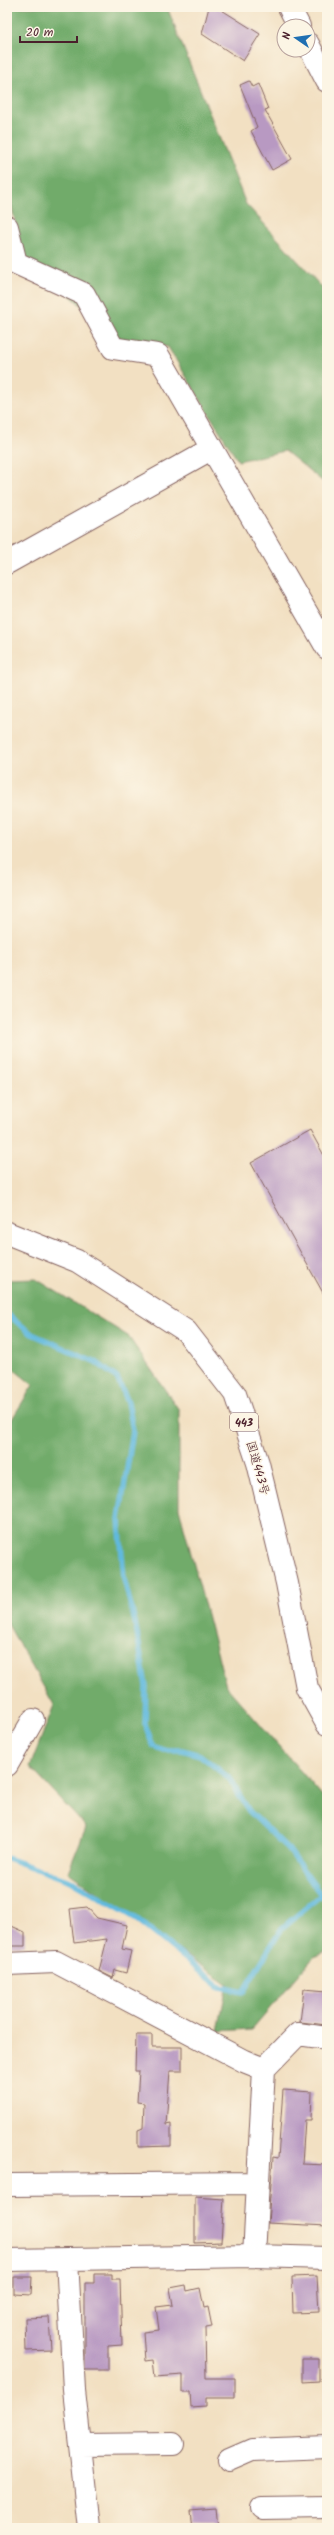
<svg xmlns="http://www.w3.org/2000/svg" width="334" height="2535" viewBox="0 0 334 2535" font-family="Kalam,'Klee One',sans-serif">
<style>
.forest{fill:#71ab6b;stroke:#5e654b}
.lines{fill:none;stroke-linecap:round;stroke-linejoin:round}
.stream{stroke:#61b9de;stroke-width:5.5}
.building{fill:#b899c2}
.minor-casing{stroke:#856360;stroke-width:24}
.major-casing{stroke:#856360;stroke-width:24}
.highway-casing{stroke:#856360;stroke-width:24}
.minor{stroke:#fff;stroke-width:22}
.major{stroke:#fff;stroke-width:22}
.highway{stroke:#fff;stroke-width:22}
.labels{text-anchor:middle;stroke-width:3;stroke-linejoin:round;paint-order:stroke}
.shield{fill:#fcf5e5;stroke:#7f5f63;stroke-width:1}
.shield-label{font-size:11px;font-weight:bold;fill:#4a1f2b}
.street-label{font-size:12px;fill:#4a1f2b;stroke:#fcf5e5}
</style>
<rect width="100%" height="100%" fill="#fcf5e5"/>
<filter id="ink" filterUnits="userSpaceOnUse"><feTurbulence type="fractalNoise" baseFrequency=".025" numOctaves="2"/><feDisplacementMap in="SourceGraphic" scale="8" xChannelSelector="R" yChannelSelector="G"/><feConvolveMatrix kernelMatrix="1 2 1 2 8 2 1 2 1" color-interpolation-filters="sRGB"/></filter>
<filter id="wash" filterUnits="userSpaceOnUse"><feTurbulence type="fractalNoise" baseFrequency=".012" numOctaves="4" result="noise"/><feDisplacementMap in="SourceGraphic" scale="16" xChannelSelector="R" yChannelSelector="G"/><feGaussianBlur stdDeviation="0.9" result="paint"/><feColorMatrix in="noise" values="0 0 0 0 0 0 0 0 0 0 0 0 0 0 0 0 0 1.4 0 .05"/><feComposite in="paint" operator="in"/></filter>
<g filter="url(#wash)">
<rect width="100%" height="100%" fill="#f2e0c2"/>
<path class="forest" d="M7,7H167L246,204L327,293V485L285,451L238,461L168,347L120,339L22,254L7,185Z
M36,1279L128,1336L179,1410V1508L226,1686L327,1801V1952L314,1957L252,2029L218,2031L227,1984L68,1872L86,1827L30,1767L54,1705L7,1623V1427L33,1385L7,1364V1280Z"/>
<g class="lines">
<path class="stream" d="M7,1314L32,1334L96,1362L117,1378L128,1402L133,1431L119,1519L124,1579L135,1622L146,1686L145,1724L153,1746L163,1750H182L200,1755L229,1778L249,1811L289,1850L321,1895L327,1896
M7,1858L73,1882L137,1919L220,1987L243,1992L282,1928L321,1895"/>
</g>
<g id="blocks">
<path class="building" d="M209,7H217L260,34L243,61L202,34Z
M249,81L252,87L258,84L268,109L265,110L292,159L272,170L251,131L257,127L240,85Z
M310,1130L327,1161V1300L251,1163Z
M87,1907L97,1918L127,1925L122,1949L131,1951L126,1973L115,1970L113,1978L99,1971L107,1939L74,1943L70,1909Z
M7,1924L25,1932V1946H7Z
M304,1989L327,1991V2025L300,2022Z
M136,2035H152V2047H182V2071H170L166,2124L171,2123V2146L138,2147V2130L143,2128L144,2103L137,2102L139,2071H135Z
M283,2090L312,2092L311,2120H305L302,2164L327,2165V2226L268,2223L273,2157L278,2158Z
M195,2197L224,2199L221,2242L195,2243Z
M94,2274H112V2279H120L122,2345L108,2346V2370H85V2283H94Z
M317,2276L319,2312L293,2313L292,2277Z
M14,2277H32L31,2295L14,2294Z
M186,2285L187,2291L200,2288L204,2308L208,2307L212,2327L205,2328L206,2378H235V2398H206V2406L191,2407L190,2392H183V2375L155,2377L153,2360L145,2361L143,2332L159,2330L156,2307L173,2305L170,2288Z
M49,2317L51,2350L26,2351L25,2318Z
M302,2359H319V2381L302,2382Z
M216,2509L218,2528H192L190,2511Z"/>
</g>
</g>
<g filter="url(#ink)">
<use href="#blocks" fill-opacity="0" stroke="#856360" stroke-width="1"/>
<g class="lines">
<g class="minor-casing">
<path id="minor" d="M7,227L16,263L84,294L113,348L158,355L327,648
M7,563L211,449
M7,1765L33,1720
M7,1964L56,1962L244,2061L264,2069
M7,2185L258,2183
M254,2256L264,2069L298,2034L327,2038
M67,2259L74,2390L89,2528
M7,2260L254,2256L327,2258
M81,2445L173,2444
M229,2460L252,2450L327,2447
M262,2508L327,2507"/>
</g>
<g class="major-casing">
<path id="major" d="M289,7L299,26
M308,44L327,81"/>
</g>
<g class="highway-casing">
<path id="highway" d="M7,1233L77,1261L186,1331L235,1394L258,1463L287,1583L307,1688L327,1724"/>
</g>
<use href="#minor" class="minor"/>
<use href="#major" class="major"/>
<use href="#highway" class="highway"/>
</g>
</g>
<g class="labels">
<rect class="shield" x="230" y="1413" width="28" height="18" rx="3"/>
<g class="shield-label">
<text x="244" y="1426">443</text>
</g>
<g class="street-label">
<text transform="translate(258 1468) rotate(74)" y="4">国道443号</text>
</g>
</g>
<rect width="334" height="2535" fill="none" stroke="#fcf5e5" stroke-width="24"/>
<g transform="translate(296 38) rotate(283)"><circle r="19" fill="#fcf5e5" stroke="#b59f9b"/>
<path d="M0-3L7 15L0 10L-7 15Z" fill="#1f6fb2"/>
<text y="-6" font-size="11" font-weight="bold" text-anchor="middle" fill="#4a1f2b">N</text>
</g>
<path d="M20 36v6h57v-6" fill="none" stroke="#4a1f2b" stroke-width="2"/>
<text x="26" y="36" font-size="12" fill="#4a1f2b" stroke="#fcf5e5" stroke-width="3" paint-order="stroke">20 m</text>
</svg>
